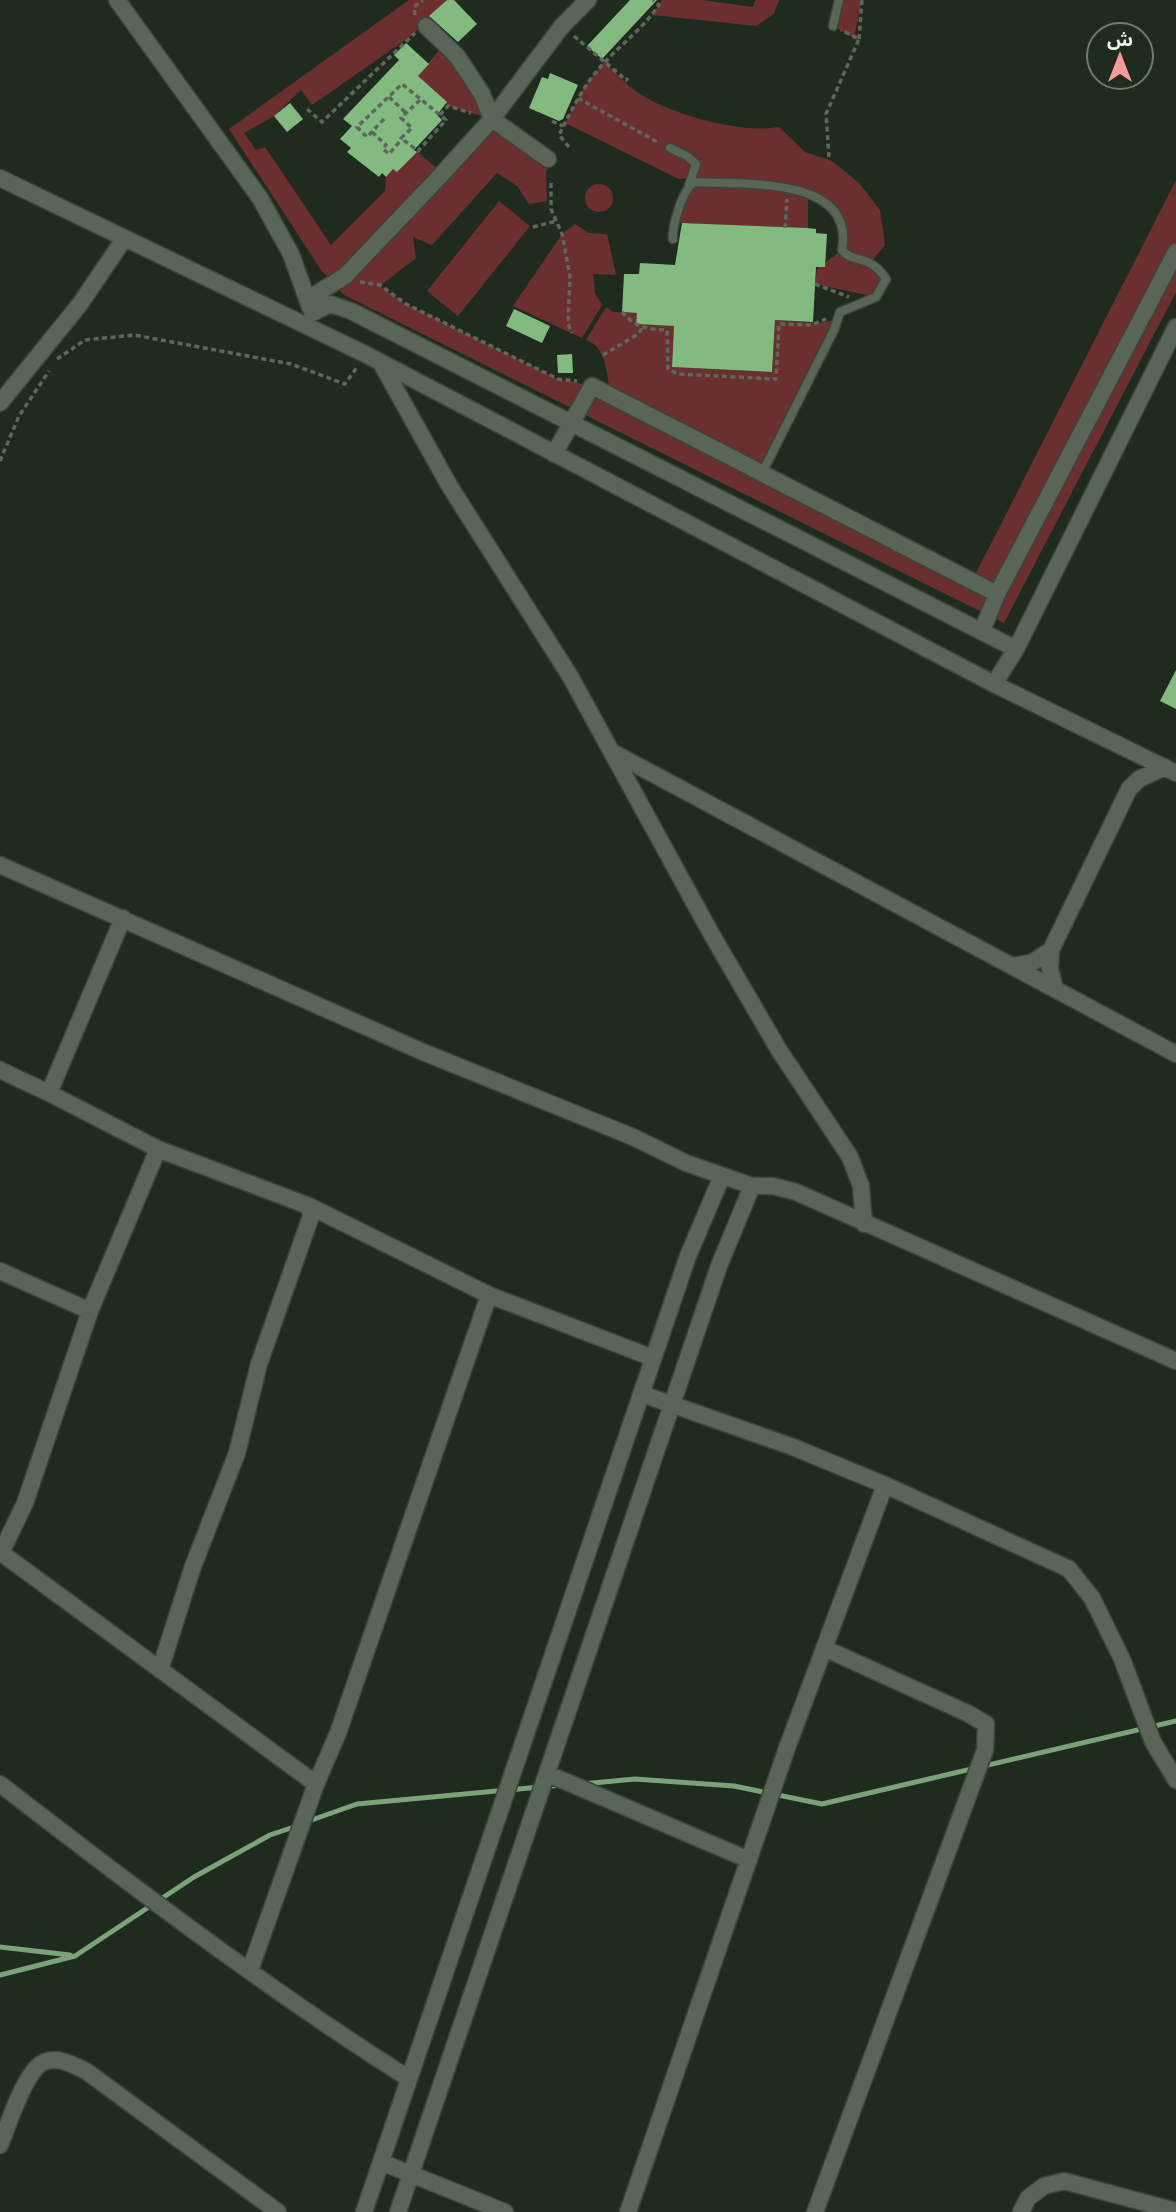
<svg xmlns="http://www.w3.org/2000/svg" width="1176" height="2212" viewBox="0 0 1176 2212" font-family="'PT Sans','Noto Sans Arabic',sans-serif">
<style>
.green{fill:#6c2f2f}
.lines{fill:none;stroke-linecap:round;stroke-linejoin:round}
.stream{stroke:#7ca279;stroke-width:5}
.building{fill:#83ba7f}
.lane-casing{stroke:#3b453a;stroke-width:11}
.street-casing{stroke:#3b453a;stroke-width:19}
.path{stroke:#5e675d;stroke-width:3.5;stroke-dasharray:5 3.5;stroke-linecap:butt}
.lane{stroke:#596557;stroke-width:8}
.street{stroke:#596557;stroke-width:16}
</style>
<rect width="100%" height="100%" fill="#202b1f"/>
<path class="green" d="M409,0H447L411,36L312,105L301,90L274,116L244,133L256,150L265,147L331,245L385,191L386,177L393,169L397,172L417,152L443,173L491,119L448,106L418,76L444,44L492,119L550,161L546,172L547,201L529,204L517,186L497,173L432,245L413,237L416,258L380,286L406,304L558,379L592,386L610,394C607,376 607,347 586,340L606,307L613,312L637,313V324L674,326L672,367L772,372L775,320L818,323L837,320L763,473L972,581L1176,180V292L1004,623L344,295L321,270L229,129Z
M662,0H702L753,7L755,0H779L774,14L756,26L652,15Z
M839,0H862L854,38L833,26Z
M604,62C615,71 625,84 637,92C668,114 741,134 779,127L805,152L832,161L859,183L880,210L885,245L871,262L886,279L876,297L815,284L817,269L842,250L838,215L808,193V228L678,223L690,178L679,179L565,123L584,87Z
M585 198a14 14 0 1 1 28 0a14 14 0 1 1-28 0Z
M499,201L530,226L458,316L427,291Z
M575,224L589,233L607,234L616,275L593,274L595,293L602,305L582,338L513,306L562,234Z"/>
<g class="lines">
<path class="stream" d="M582,1784L635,1779L734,1786L822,1804L1176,1721
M306,1822L357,1804L562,1785
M0,1947L70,1955
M0,1975L75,1956L194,1877L270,1835L297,1826"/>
</g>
<path class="building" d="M447,0H454L477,24L458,42L429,16Z
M630,0H657L602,59L587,46Z
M406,43L429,64L418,76L447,102L437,115L442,120L414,150L417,152L397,172L393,169L386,177L382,173L379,177L347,152L351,148L340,139L352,126L343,119L399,60L394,55Z
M550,73L578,85L563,119L559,121L529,108L542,77L548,79Z
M290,103L303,119L287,132L274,116Z
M682,223L808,228L816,229V233L827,234L825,267H816L813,322L775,320L772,372L672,367L674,326L636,324L637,313L622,312L624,274H639L640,263L675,265Z
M514,309L550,326L542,343L506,326Z
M572,354L573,373H558L557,355Z
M1176,670V709L1160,701Z"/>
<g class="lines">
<g class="lane-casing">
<path id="lane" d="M833,26L839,0
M670,148L687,156L696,164L689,185
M673,239C672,225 683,188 695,182C742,185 856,175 842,250C853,264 869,253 886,279L876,297L840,312L834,330L762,473"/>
</g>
<g class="street-casing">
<path id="street" d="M117,0L260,198L291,254L310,307
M426,26L457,56L482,94L492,119L548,159
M0,178L365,354L994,684L1176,773
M308,299L345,276L442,174L492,119L562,26L588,0
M312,313L330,304L351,311L1016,649
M381,363L449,485L570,676L712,935L779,1050L850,1157L861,1186L864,1224
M0,403L80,304L124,239
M554,454L592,386L997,594L1176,252
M982,631L997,594
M994,684L1016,649L1176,327
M614,753L1176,1054
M0,865L423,1052L633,1137L686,1163L752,1186H773L796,1192L1176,1361
M123,918L49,1093L158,1149L309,1206L489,1295
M1013,966L1033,962L1051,950
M1055,989L1050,969L1051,950L1129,789L1139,779L1165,767
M0,1070L49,1093
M0,1271L90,1311L158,1149
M642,1394L793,1447L885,1485L1069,1569L1092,1598L1122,1659L1153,1742L1176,1780
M0,1552L316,1784
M1,1553L25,1503L90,1311
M160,1670L192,1569L237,1453L259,1364L311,1216L309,1206
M548,1774L749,1860
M0,1784C133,1887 266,1988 408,2078
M250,1970L316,1784L338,1733L489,1295L653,1358
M0,2145C8,2126 25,2070 44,2062C59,2056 73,2065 86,2071L278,2212
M381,2162L505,2212
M364,2212L688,1256L722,1176
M398,2212L719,1266L752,1186
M628,2212L787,1748L885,1485
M815,2212L985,1750L986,1724L969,1714L824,1648
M1021,2212L1028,2198L1044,2186L1064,2181L1176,2211"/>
</g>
<path class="path" d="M415,15L414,7L423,0
M574,36L626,80L628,78
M859,39L862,0
M389,97L405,112
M578,98L659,143
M307,109L322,122L415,33
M440,115L448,106L471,113
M384,119L367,137L357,127L402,84L440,115L446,120L418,151L401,138L412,128L401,118L421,99
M552,121L563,126
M372,132L386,145L383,149L389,154L402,139
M569,147L559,135C572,109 585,82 606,61C624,42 645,26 659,5L653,0
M829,157L826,114L859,39L841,30
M551,183V209L562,234L570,276L568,324L572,333
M533,227L556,221
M785,228L787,199
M360,282L380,285L406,304L558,379L577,381
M815,284L849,297
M622,312C636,328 647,329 667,330L668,369L678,374L776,379L779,324L811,325L826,319
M603,355L638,334L642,328
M57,359L85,340L134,335L291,364L345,384L357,367
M0,461L19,416L49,371"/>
<use href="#lane" class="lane"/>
<use href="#street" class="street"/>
</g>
<g transform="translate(1120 56)"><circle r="33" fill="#202b1f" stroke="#717b70" stroke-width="2"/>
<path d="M0-5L12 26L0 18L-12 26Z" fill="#f59b99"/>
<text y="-10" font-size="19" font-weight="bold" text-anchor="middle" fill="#ebf2ea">ش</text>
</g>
</svg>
